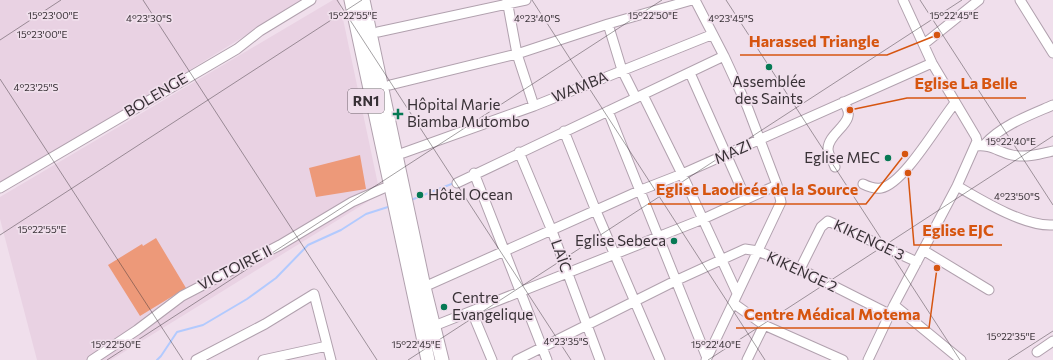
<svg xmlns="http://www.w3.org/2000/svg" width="1053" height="360" viewBox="0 0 1053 360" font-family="Commissioner,sans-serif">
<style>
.built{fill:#e9d2e3}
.green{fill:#ed9979}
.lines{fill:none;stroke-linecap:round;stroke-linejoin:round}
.stream{stroke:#b2cafe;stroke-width:2}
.minor-casing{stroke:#b1a1ae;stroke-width:11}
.highway-casing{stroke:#b1a1ae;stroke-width:15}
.minor{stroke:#fff;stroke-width:9}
.highway{stroke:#fff;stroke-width:13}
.ticks{fill:none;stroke:#383136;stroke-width:1;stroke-opacity:0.45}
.poi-dot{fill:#067954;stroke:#f0dfec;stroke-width:1.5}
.labels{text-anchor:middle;stroke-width:3.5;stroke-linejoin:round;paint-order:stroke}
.shield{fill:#f0dfec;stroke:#6f656d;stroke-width:1}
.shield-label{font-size:14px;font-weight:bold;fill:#383136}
.poi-label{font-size:15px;fill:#383136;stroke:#f0dfec;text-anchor:start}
.street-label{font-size:15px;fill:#383136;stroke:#f0dfec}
.ticks-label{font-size:10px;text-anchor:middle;fill:#383136;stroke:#f0dfec;stroke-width:3.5;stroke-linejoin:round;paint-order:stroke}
.leader{fill:none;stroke:#d65510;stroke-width:1.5}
.callout-dot{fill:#d65510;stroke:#f0dfec;stroke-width:1.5}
.callout-label{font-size:16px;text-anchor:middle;font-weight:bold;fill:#d65510;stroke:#f0dfec;stroke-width:3.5;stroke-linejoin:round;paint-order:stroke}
</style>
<rect width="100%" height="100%" fill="#f0dfec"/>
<path class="built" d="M0,0H303L0,187Z
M333,0H339L380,194L111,360H37L0,219V197Z"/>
<path class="green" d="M360,155L366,189L316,197L309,168Z
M156,238L186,288L140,316L108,265L142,244L143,246Z"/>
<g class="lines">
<path class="stream" d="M411,200L454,183
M157,360L161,356L177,332L203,325L247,299L276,278L308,245L341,230L366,214L391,206"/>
<g class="minor-casing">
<path id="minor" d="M507,0L517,54L534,106
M695,0L724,56L747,106L777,185L781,202L706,360
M1020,0L1053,53
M608,24L622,70L636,98
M378,32L526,0
M924,44L979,0
M690,73L746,199
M390,85L517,54L608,24L692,0
M643,95L682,174L737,293
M608,111L707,358
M564,131L596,211L660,360
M985,144C1002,125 1030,115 1053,105
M976,146C990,144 999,152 1012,155C1026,158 1040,154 1053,151
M519,152L552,231L600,360
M403,153L534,106L711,35
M835,167C833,161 828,155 828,149C828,131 861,122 843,102
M474,173L547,360
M457,183L724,56
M863,184C869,187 875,189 881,188C904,184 939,122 955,103
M957,186C981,200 1025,227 1053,225
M0,188L237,49L260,31L311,0
M923,250L989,290
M800,269L821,227L828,221L917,262
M424,287L641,190L682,174L932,63
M733,303L764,325L843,360
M894,305L961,360
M472,312L492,360
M434,326L703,219L777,185
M1037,352L1053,341
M92,360L137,330L182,296L280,245L352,202L384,188
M196,360L265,324L314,294L331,360
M263,360L327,346
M517,360L675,281L745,249L758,251L800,269L889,314
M747,360L764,325
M868,360L894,305L957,186L977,141L976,137L932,63L903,0"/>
</g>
<g class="highway-casing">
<path id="highway" d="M351,0L428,360
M363,0L424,287L442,360"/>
</g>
<use href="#minor" class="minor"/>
<use href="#highway" class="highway"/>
</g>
<path class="ticks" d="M143,0L377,360M337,0L571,360M532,0L765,360M726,0L960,360M920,0L1053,205M0,40L61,0M0,79L183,360M0,235L362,0M107,360L662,0M408,360L962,0M708,360L1053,136M1008,360L1053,331"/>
<g class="poi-dot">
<circle cx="769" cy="67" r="4"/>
<path d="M396 108h4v4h4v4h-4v4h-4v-4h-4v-4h4z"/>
<circle cx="888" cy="158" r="4"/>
<circle cx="420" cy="195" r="4"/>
<circle cx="674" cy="241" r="4"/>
<circle cx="444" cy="307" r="4"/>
</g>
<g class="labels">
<rect class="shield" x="348" y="89" width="36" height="24" rx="3"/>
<g class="shield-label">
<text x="366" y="106">RN1</text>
</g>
<g class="poi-label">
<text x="769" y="87" text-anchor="middle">Assemblée<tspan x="769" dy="17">des Saints</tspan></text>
<text x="407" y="110">Hôpital Marie<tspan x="407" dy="17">Biamba Mutombo</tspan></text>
<text x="880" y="163" text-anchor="end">Eglise MEC</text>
<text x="428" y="200">Hôtel Ocean</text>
<text x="666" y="246" text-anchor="end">Eglise Sebeca</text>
<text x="452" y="303">Centre<tspan x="452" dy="17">Evangelique</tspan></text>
</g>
<g class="street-label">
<text transform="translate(580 87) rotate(-22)" y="5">WAMBA</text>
<text transform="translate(156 95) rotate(-31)" y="5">BOLENGE</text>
<text transform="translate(733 152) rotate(-24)" y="5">MAZI</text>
<text transform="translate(869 240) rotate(25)" y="5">KIKENGE 3</text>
<text transform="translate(561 256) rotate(71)" y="5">LAÏC</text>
<text transform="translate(235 268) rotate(-27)" y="5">VICTOIRE II</text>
<text transform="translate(802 272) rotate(25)" y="5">KIKENGE 2</text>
</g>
</g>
<g class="ticks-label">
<text x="53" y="19">15°23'00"E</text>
<text x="353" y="19">15°22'55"E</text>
<text x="653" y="19">15°22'50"E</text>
<text x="954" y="19">15°22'45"E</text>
<text x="149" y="22">4°23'30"S</text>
<text x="537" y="22">4°23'40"S</text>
<text x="731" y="22">4°23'45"S</text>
<text x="42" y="38">15°23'00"E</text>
<text x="36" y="91">4°23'25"S</text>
<text x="1011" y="145">15°22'40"E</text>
<text x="1017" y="200">4°23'50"S</text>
<text x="42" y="233">15°22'55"E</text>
<text x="1011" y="340">15°22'35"E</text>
<text x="566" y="345">4°23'35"S</text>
<text x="116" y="348">15°22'50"E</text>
<text x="416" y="348">15°22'45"E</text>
<text x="716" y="348">15°22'40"E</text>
</g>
<path class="leader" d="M937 35L887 55H740M850 110L907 98H1026M905 154L866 204H648M908 173L914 245H1002M937 268L929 328H736"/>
<g class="callout-dot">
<circle cx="937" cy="35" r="4"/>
<circle cx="850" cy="110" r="4"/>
<circle cx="905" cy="154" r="4"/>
<circle cx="908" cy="173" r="4"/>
<circle cx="937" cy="268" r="4"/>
</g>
<g class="callout-label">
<text x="814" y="47">Harassed Triangle</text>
<text x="966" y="89">Eglise La Belle</text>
<text x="757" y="195">Eglise Laodicée de la Source</text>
<text x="958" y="236">Eglise EJC</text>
<text x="832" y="320">Centre Médical Motema</text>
</g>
</svg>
